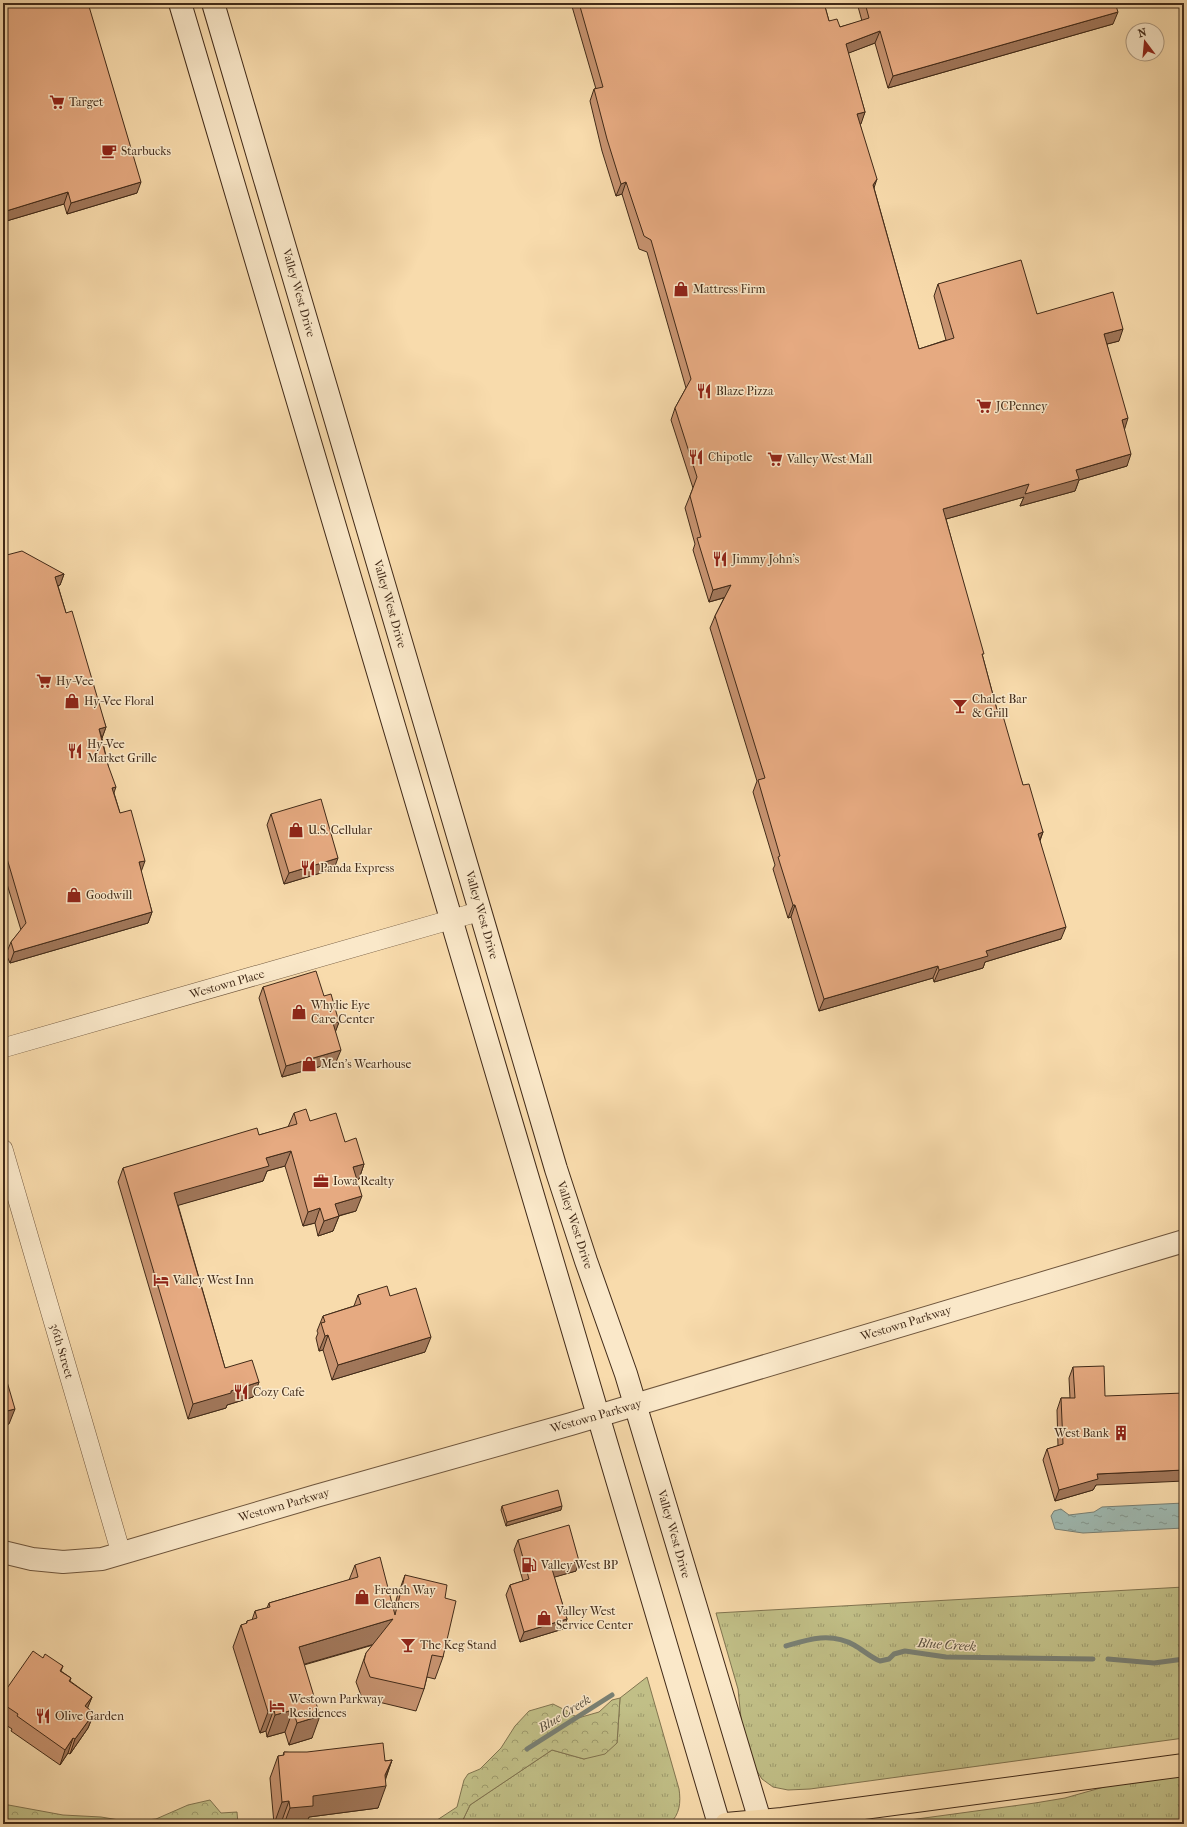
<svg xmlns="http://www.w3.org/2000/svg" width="1187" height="1827" viewBox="0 0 1187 1827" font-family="'IM FELL French Canon',serif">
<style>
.grass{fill:url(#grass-tufts);stroke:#817450}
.forest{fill:url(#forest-crowns);stroke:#817450}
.water{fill:url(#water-ripples);stroke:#798074}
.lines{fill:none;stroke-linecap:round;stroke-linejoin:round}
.stream{stroke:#798074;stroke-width:5}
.minor-casing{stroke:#6f563d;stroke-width:20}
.tertiary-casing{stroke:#6f563d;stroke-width:24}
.secondary-casing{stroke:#412a18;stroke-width:24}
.motorway-casing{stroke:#412a18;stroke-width:24}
.minor{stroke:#fae8c9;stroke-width:19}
.tertiary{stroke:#fae8c9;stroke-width:22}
.secondary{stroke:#fae8c9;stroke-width:22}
.motorway{stroke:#f8dbac;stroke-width:22}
.wall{fill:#c6926f;stroke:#412a18}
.shaded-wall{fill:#a1775a;stroke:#412a18}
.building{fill:#e6aa81;stroke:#412a18}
.labels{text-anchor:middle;stroke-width:3;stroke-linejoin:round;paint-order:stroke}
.poi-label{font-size:12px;fill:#412a18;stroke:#fae8c9;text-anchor:start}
.street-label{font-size:12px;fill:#412a18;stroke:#fae8c9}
.water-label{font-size:13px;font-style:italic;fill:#584e3e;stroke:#fae8c9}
</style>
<defs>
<pattern id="grass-tufts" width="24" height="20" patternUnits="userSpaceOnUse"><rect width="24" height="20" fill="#c1bf87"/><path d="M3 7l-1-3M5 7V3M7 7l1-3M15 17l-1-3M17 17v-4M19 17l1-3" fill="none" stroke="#9e9b6d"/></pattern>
<pattern id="forest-crowns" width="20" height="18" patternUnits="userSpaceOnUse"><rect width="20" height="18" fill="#c1bf87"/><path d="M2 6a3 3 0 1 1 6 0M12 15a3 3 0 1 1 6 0" fill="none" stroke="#9e9b6d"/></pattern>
<pattern id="water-ripples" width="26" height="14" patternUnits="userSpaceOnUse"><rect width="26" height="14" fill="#9fb9b1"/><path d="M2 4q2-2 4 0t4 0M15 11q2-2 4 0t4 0" fill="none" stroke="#83978f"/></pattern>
</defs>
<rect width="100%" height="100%" fill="#f8dbac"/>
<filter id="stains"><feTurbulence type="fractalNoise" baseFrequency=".005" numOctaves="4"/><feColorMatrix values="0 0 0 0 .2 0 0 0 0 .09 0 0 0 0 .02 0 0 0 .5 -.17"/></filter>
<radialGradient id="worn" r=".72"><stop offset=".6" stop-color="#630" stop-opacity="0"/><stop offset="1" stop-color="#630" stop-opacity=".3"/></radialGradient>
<path class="grass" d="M1184,1587V1738L810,1789L788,1790L773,1787L762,1779L755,1768L742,1728L738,1689L716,1613Z
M647,1677L679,1789C681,1802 680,1815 669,1824H461L470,1805L552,1750L584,1759L617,1743L620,1698Z
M1184,1775V1824H880L1035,1803L1065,1798L1111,1785Z"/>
<path class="forest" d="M620,1698L617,1743L605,1754L584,1759L552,1750L470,1805L461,1824H431L457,1807L464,1780L468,1774L480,1769L501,1748L515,1726L529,1711L553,1704L567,1711L578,1718L599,1712L612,1700Z
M210,1800L221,1813L237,1812L238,1824H3V1804L63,1815L101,1817L131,1822L156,1819L188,1805Z"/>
<path class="water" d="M1184,1503V1528L1083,1533L1055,1529L1051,1516L1054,1511L1061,1509L1069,1515L1094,1512L1102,1507Z"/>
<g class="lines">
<path class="stream" d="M786,1646C809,1639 831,1632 854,1645C863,1650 870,1657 880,1661L889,1659L894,1654L905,1651L946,1657L1093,1659
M1108,1659L1154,1663L1184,1659
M527,1749L612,1695"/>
<g class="minor-casing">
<path id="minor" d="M3,1048L481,911
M3,1149L121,1553"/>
</g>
<g class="tertiary-casing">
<path id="tertiary" d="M3,1552L32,1559L63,1562L102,1559L316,1496L571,1424L1184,1241"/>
</g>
<g class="secondary-casing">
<path id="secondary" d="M180,3L719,1824
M213,3L556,1169L586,1261L626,1374L761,1824"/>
</g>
<g class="motorway-casing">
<path id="motorway" d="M726,1824L782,1819L1184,1765"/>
</g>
<use href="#minor" class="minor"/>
<use href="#tertiary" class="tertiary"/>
<use href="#secondary" class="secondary"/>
<use href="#motorway" class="motorway"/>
</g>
<path class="wall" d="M3,3L137,193L67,214L64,204L3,222Z
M571,3H824L829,21L840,27L862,21L857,3H1071L1113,24L888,88L875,43L848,53L865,112L860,124L874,188L919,349L946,340L934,296L938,284L1037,314L1119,341L1107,344L1124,429L1127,466L1079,480L1075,491L1020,506L1024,497L946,519L997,710L1023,785L1043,832L1040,841L1061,939L985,962L983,968L934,982L933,978L819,1011L791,917L788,918L773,869L775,865L753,792L757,781L710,628L715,616L724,598L709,602L693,550L695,544L685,508L693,488L671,420L675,408L686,388L647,252L639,249L622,194L616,196L602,151L590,101L594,89H596Z
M3,556L64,574L60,585L58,586L66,613L106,727L102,738L114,793L120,813L141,872L152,912L148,923L10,963L6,954L11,942L21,930L3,871Z
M271,814L334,869L284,884L267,825Z
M263,987L324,996L339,1022L335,1032L336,1062L282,1077L259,998Z
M294,1113L310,1121L345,1142L364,1164L359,1179L357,1180L356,1211L339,1216L333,1231L318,1236L315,1223L303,1226L285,1166L267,1171L263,1181L178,1205L225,1368L259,1382L253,1397L227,1405L226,1408L188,1419L118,1182L123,1168L259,1135L288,1127Z
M358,1295L390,1296L425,1352L332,1380L323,1350L319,1351L316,1338L318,1333L317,1331L323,1316L354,1306Z
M1073,1367L1096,1485L1093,1490L1055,1501L1043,1460L1047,1449L1058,1446L1057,1410L1061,1398H1070L1069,1378Z
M502,1506L561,1510L506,1526L501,1510Z
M518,1540L576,1571L554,1577L567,1619L563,1629L520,1642L506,1595L510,1585L523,1581L514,1550Z
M355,1565L394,1609L397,1597L405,1575L445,1598L443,1657L435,1679L427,1677L424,1689L416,1711L362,1698L356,1682L366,1653L373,1645L304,1665L312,1738L289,1745L285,1732L267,1737L266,1731L260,1733L233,1647L241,1625L246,1624L247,1621L252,1620L255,1611L267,1608L269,1603L349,1580Z
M43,1658L63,1666L61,1671L71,1678L70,1681L92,1697L87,1708L94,1713L88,1728L70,1754L68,1753L60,1765L11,1731L12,1729L3,1723V1694Z
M284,1752L385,1761L392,1760L386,1778L378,1808L309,1817L306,1824H281V1823L274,1824L270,1778L278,1756H283Z"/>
<path class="shaded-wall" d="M1118,12L1113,24L888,88L893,76Z
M880,31L875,43L841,56L846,44Z
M865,112L861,124L853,126L857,114Z
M877,179L873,191V185Z
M141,182L137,193L67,214L71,203Z
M626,182L622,194L616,196L621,184Z
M68,192L64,204L3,222V212Z
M1123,329L1119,341L1099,346L1104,334Z
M1128,418L1124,431L1122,420Z
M1131,454L1127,466L1079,480L1075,491L1020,506L1024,497L939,521L943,509Z
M64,574L60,585L51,588L55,577Z
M731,585L726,597L709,602L713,590Z
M106,727L102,738L99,729Z
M116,787L112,798V788Z
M1043,832L1038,844V834Z
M338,858L334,869L284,884L289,873Z
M145,861L141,872L139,862Z
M793,905H795L791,917L788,918Z
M152,912L148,923L10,963L14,952Z
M1066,927L1061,939L985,962L983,968L934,982L939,970L986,951Z
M938,966L933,978L819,1011L824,999Z
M339,1022L335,1033L333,1023Z
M341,1050L336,1062L282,1077L286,1066Z
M291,1151L285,1166L267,1171L263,1181L169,1208L174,1193L266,1158Z
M364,1164L359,1179L348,1182L353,1167Z
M362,1196L356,1211L330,1218L335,1204Z
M320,1208L315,1223L303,1226L308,1212Z
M339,1216L333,1231L318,1236L324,1221Z
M328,1335L323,1350L319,1351L325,1336Z
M431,1337L425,1352L332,1380L338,1365Z
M259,1382L253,1397L227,1405L226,1408L188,1419L193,1404L231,1391Z
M15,1409L9,1424L3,1426V1412Z
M1184,1470V1481L1096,1485L1093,1490L1055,1501L1059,1490L1097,1474Z
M562,1506L561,1510L506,1526L507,1522Z
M579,1561L576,1571L548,1579L552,1569Z
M393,1619L385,1641L291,1668L299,1647Z
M567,1619L563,1629L520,1642L524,1632Z
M92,1697L86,1712L85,1706Z
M274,1709L266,1731L260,1733L268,1712Z
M293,1710L285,1732L267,1737L275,1715Z
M94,1713L88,1728L70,1754L75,1739Z
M320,1716L312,1738L289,1745L297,1723Z
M73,1738L68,1753L60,1765L65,1750Z
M392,1760L384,1782L386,1786L378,1808L309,1817L306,1824H284L290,1808L313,1796L385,1775Z
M289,1801L281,1823L274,1824L282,1802Z"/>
<path class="building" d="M3,3H88L141,182L71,203L68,192L3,212Z
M579,3H824L829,21L837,19L840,27L869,18L865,3H1115L1118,12L893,76L880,31L846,44L865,112L857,114L877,179L873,185L919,349L954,338L938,284L1021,260L1037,314L1113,292L1123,329L1104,334L1128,418L1122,420L1131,454L1076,470L1079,479L1025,494L1029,484L943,509L984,654H982L997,710L1001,709L1023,785L1029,784L1043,832L1038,834L1066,927L986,951L988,956L939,970L938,966L824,999L795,905H793L778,857L780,856L758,780L765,778L715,616L731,585L713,590L697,538L701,537L690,496L697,477L675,408L691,379L651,240L644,236L626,182L621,184L607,139L594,89L603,87Z
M22,551L64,574L55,577L66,613L72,611L106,727L99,729L108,765L116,787L112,788L120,813L131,810L145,861L139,862L152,912L14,952L11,942L26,923L3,845V556Z
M321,799L338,858L289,873L271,814Z
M316,971L324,996L331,994L339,1022L333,1023L341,1050L286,1066L263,987Z
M306,1109L310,1121L336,1113L345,1142L356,1138L364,1164L353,1167L362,1196L335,1204L339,1216L324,1221L320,1208L308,1212L291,1151L266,1158L269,1166L174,1193L225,1368L252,1360L259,1382L231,1391V1393L193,1404L123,1168L257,1128L259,1135L297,1124L294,1113Z
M387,1286L390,1296L416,1288L431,1337L338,1365L328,1335L325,1336L321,1323L325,1322L323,1316L361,1304L358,1295Z
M1104,1366L1105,1396L1184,1393V1470L1097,1474L1098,1479L1059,1490L1047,1449L1063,1444L1061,1398H1075L1073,1367Z
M3,1368L15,1409L3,1412Z
M558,1490L562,1506L507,1522L502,1506Z
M569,1525L579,1561L552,1569L567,1619L524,1632L510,1585L529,1579L518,1540Z
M380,1557L395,1615L405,1575L447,1585L445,1598L456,1601L443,1657L432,1655L424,1689L370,1677L364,1661L366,1653L393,1619L299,1647L320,1716L297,1723L293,1710L275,1715L274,1709L268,1712L241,1625L247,1623V1621L257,1618L255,1611L270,1607L269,1603L358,1577L355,1565Z
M33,1651L43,1658L45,1654L63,1666L60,1671L71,1678L69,1681L92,1697L85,1706L94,1713L75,1739L73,1738L65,1750L17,1716L18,1714L3,1704V1694Z
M383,1743L385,1761L392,1760L385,1775L386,1786L313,1796V1806L290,1808L289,1801L282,1802L278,1756L284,1755V1752H307Z"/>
<defs>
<g id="supermarket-bare" transform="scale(1.2)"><path d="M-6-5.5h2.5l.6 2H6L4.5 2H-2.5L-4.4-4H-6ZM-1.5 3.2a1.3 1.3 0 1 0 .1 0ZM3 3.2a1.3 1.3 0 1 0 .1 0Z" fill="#8f2418" stroke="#fae8c9" stroke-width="2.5" paint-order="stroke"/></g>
<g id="cafe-bare" transform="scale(1.2)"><path d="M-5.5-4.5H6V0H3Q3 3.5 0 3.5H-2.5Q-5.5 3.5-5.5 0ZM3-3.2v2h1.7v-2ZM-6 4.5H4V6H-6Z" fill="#8f2418" stroke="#fae8c9" stroke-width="2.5" paint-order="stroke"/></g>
<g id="shop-bare" transform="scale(1.2)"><path d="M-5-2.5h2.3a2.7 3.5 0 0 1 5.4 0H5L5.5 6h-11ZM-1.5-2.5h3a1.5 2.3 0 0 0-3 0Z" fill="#8f2418" stroke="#fae8c9" stroke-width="2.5" paint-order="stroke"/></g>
<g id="restaurant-bare" transform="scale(1.2)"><path d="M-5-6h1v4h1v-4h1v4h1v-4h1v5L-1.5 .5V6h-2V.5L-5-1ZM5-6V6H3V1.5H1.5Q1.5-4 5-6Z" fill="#8f2418" stroke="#fae8c9" stroke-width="2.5" paint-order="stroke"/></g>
<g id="bar-bare" transform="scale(1.2)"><path d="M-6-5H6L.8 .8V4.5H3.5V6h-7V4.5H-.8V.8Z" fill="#8f2418" stroke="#fae8c9" stroke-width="2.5" paint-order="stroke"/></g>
<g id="office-bare" transform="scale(1.2)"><path d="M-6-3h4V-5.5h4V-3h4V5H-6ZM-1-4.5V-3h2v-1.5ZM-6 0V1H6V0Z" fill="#8f2418" stroke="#fae8c9" stroke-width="2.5" paint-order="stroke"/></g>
<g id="hotel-bare" transform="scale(1.2)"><path d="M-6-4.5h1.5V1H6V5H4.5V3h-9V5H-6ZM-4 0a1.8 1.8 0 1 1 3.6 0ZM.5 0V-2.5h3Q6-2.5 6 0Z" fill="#8f2418" stroke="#fae8c9" stroke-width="2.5" paint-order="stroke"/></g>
<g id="building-bare" transform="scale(1.2)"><path d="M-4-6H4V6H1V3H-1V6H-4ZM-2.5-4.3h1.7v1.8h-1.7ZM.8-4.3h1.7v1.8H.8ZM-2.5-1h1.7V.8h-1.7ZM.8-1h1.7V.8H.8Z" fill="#8f2418" stroke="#fae8c9" stroke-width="2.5" paint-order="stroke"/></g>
<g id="fuel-bare" transform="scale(1.2)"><path d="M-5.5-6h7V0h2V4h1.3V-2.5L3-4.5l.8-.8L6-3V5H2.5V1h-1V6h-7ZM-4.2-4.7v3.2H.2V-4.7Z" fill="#8f2418" stroke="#fae8c9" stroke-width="2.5" paint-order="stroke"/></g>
</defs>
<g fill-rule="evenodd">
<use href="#supermarket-bare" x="57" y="102"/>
<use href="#cafe-bare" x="109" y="151"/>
<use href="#shop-bare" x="681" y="289"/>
<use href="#restaurant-bare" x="704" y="391"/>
<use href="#supermarket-bare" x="984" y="406"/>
<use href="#restaurant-bare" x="696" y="457"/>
<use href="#supermarket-bare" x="775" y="459"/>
<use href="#restaurant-bare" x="720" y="559"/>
<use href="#supermarket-bare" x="44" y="681"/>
<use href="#shop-bare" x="72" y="701"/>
<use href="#bar-bare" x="960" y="706"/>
<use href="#restaurant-bare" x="75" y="751"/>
<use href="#shop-bare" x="296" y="830"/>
<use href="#restaurant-bare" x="308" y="868"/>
<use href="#shop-bare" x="74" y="895"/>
<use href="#shop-bare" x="299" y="1012"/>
<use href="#shop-bare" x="309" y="1064"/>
<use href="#office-bare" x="321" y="1181"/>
<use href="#hotel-bare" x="161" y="1280"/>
<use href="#restaurant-bare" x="241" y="1392"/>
<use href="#building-bare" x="1121" y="1433"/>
<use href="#fuel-bare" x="529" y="1565"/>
<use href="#shop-bare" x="362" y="1597"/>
<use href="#shop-bare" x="544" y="1618"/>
<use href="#bar-bare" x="408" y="1645"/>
<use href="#hotel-bare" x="277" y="1706"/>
<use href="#restaurant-bare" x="43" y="1716"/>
</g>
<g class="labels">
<g class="poi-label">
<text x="69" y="106">Target</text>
<text x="121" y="155">Starbucks</text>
<text x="693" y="293">Mattress Firm</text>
<text x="716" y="395">Blaze Pizza</text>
<text x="996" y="410">JCPenney</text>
<text x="708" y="461">Chipotle</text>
<text x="787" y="463">Valley West Mall</text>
<text x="732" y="563">Jimmy John's</text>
<text x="56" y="685">Hy-Vee</text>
<text x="972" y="703">Chalet Bar<tspan x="972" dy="14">&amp; Grill</tspan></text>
<text x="84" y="705">Hy-Vee Floral</text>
<text x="87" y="748">Hy-Vee<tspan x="87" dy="14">Market Grille</tspan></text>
<text x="308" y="834">U.S. Cellular</text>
<text x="320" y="872">Panda Express</text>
<text x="86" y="899">Goodwill</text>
<text x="311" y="1009">Whylie Eye<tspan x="311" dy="14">Care Center</tspan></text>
<text x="321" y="1068">Men's Wearhouse</text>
<text x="333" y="1185">Iowa Realty</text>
<text x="173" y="1284">Valley West Inn</text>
<text x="253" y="1396">Cozy Cafe</text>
<text x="1109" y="1437" text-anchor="end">West Bank</text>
<text x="541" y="1569">Valley West BP</text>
<text x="374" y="1594">French Way<tspan x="374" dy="14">Cleaners</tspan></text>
<text x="556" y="1615">Valley West<tspan x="556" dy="14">Service Center</tspan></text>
<text x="420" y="1649">The Keg Stand</text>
<text x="289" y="1703">Westown Parkway<tspan x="289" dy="14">Residences</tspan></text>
<text x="55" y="1720">Olive Garden</text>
</g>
<g class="street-label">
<text transform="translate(299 293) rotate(74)" y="4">Valley West Drive</text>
<text transform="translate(390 604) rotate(74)" y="4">Valley West Drive</text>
<text transform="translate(482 915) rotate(74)" y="4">Valley West Drive</text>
<text transform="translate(227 984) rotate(-16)" y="4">Westown Place</text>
<text transform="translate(575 1225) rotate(72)" y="4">Valley West Drive</text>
<text transform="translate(906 1323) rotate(-17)" y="4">Westown Parkway</text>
<text transform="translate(62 1351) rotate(74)" y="4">36th Street</text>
<text transform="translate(596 1416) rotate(-16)" y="4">Westown Parkway</text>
<text transform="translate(284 1505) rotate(-16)" y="4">Westown Parkway</text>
<text transform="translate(674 1534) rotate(74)" y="4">Valley West Drive</text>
</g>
<g class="water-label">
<text transform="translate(947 1644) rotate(4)" y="5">Blue Creek</text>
<text transform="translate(564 1713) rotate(-32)" y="5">Blue Creek</text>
</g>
</g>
<rect width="1187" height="1827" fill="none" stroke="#f8dbac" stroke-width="16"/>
<rect x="4" y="4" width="1179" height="1819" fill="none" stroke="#412a18" stroke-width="2"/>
<rect x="8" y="8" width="1171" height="1811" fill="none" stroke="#412a18"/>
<g transform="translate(1145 42) rotate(344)"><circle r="19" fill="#fae8c9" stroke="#b09c82"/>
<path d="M0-3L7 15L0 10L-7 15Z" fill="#8f2418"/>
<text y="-6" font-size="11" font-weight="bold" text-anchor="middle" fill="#412a18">N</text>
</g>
<rect width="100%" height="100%" filter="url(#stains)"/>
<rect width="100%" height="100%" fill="url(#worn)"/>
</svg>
